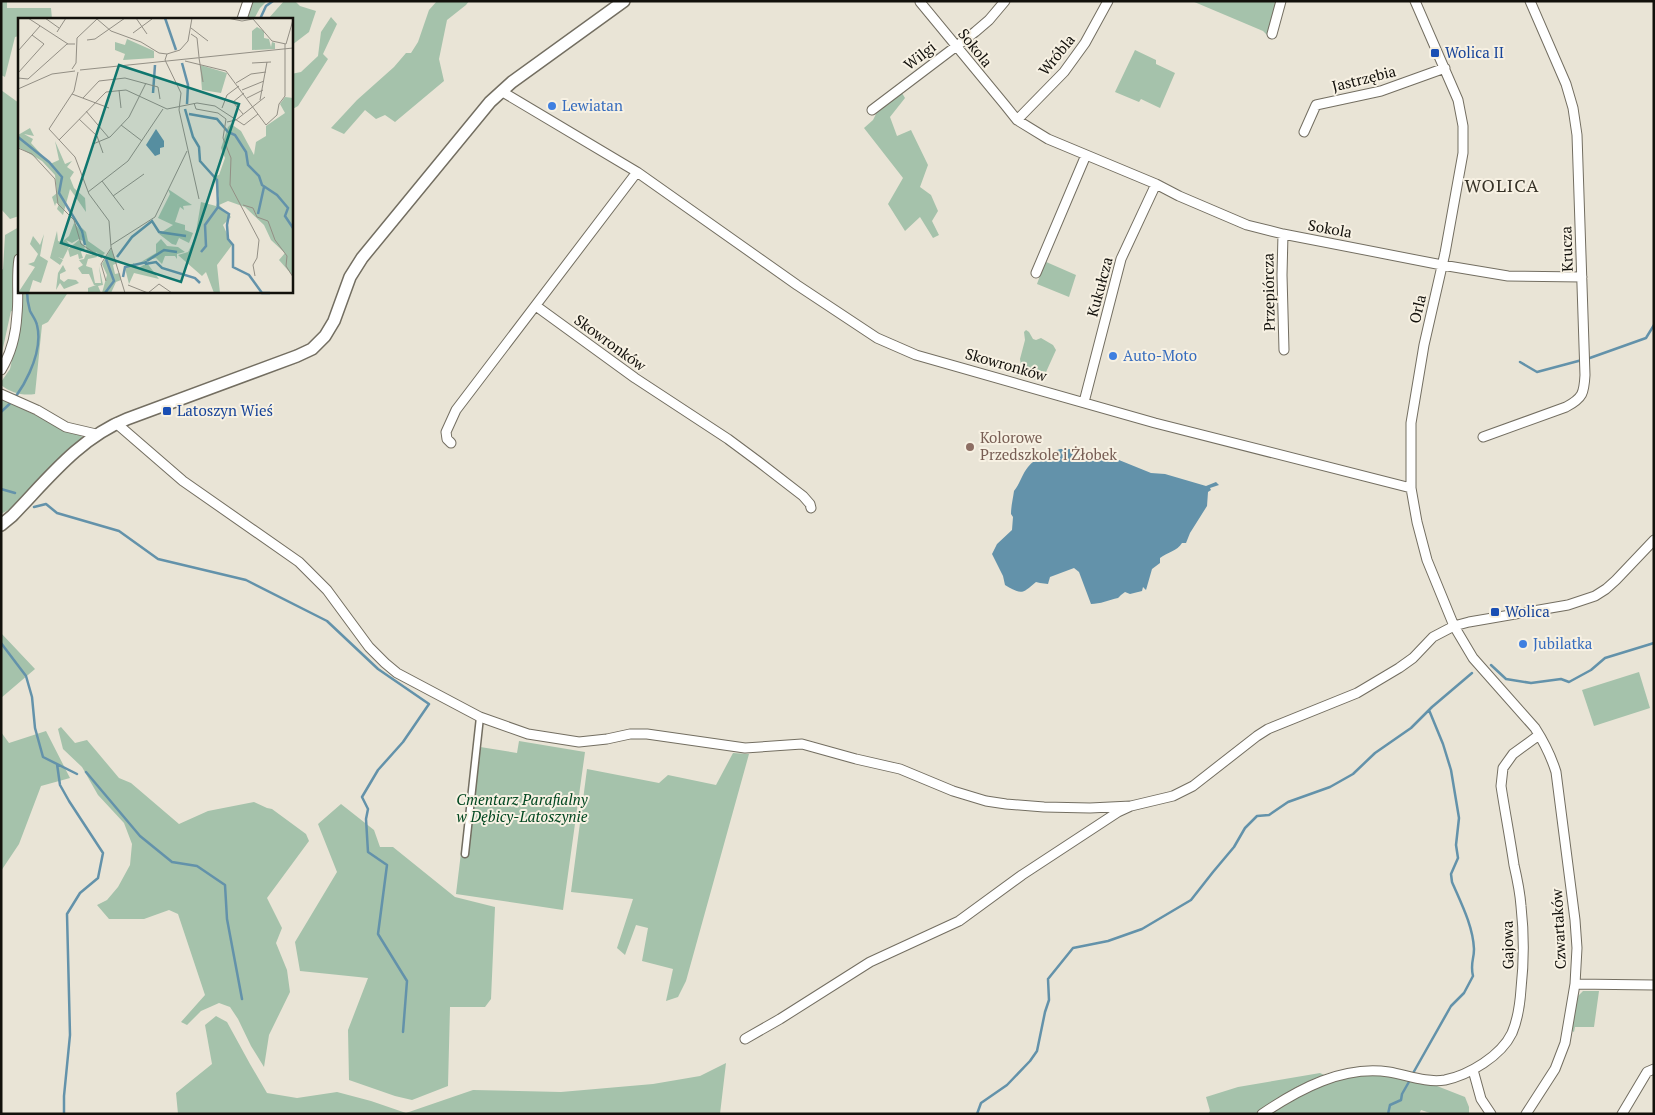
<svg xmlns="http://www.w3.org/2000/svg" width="1655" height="1115" viewBox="0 0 1655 1115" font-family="'PT Serif',serif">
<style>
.green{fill:#a5c2ab}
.water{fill:#6392aa}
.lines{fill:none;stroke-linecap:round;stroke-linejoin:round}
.stream{stroke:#6392aa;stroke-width:2.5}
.pedestrian-casing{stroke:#736e61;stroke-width:9}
.minor-casing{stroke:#736e61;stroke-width:11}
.tertiary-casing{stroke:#736e61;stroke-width:14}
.pedestrian{stroke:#fff;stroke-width:6}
.minor{stroke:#fff;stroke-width:9}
.tertiary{stroke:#fff;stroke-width:11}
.transit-dot{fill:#1a4fb4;stroke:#f7f1e3;stroke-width:2}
.shop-dot{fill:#3f7fe0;stroke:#f7f1e3;stroke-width:2}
.education-dot{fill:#8d6e63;stroke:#f7f1e3;stroke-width:2}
.labels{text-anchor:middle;stroke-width:4;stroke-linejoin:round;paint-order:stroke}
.street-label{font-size:15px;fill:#12100b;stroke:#f7f1e3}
.transit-label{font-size:15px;fill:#164399;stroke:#f7f1e3;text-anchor:start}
.shop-label{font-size:15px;fill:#366cbe;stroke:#f7f1e3;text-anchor:start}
.education-label{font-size:15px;fill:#785e54;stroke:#f7f1e3;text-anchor:start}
.park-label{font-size:15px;font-style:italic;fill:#004720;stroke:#f7f1e3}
.quarter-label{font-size:18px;letter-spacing:1px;fill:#353126;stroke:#f7f1e3}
.inset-river{fill:none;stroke:#6392aa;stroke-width:2.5}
.inset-road{fill:none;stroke:#938f85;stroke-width:1}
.view{fill:#0f766e;fill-opacity:0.15;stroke:#0f766e;stroke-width:2.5}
.inset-edge{fill:none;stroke:#12100b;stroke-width:2.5}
</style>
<rect width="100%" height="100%" fill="#e9e4d6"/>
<path class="green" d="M1,1H7V8H51L52,19H19V36L15,37L5,77L1,75Z
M252,1H267L260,8L254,19H247Z
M284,1H295L300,6L316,11L309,32L292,45L291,48V19H268Z
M437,1H469L466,5L447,20L439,59L444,81L395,122L385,115L376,119L365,110L344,134L331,128L357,100L394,67L406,53H411L418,42L429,10Z
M1192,1H1279L1270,31L1267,35L1263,31Z
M331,17L337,24L323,54L328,59L298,106L291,110V74L301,72L318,56L321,32Z
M1135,50L1156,60V64L1175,73L1160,108L1141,99L1139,102L1115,92Z
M1,90L19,103V216L10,219L1,209Z
M902,93L905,98L890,117L897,136L911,130L928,165L920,187L931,195L938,211L932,221L939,235L933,238L920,217L905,231L888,204L903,178L864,128L873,120L877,112Z
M19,227V291H69L48,322L42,325L35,394C23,396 11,393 1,385V382L10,369L22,315L11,311L1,357V270L3,269L5,235Z
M1044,261L1076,275L1069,297L1037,284L1042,270L1041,268Z
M1026,330L1029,332L1033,339L1036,340L1041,338L1053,345L1056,350L1042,381L1015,375L1022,371L1020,359L1025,340L1024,332Z
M1,399L83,437L12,508L1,514Z
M1,633L35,669L1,698Z
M1639,672L1650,708L1594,726L1582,690Z
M61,727L75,743L87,740L119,778L131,783L179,824L208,811L254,802L267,808L272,809L306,834L309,841L267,898L282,928L276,943L287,970L290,992L269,1035L264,1067L251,1046L238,1019L230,1007L219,1003L201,1011L187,1025L181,1022L205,995L178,914L169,910L144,919H109L97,905L107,900L118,887L130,865L132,844L124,823L98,795L82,767L63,749L58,729Z
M46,731L70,778L41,786L19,844L1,871V732L9,743Z
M519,741L585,752L563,910L456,894L474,746L517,753Z
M733,753L749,754L686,981L678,997L666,1001L673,969L642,961L648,928L636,925L625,955L617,948L633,899L571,892L587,769L659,783L668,775L716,785Z
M341,804L374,830L380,847H393L455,897L495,907L491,999L485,1007H450L448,1086L412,1100L395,1096L349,1080L348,1030L368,978L300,971L295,942L337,872L318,824Z
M1583,991H1599L1594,1027H1575L1574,1032L1572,1031L1576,996H1578Z
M216,1016L227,1022L250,1064L267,1093L297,1098L337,1092L371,1101L406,1113L473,1090L561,1092L653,1084L700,1076L726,1063L720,1114H178L176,1093L212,1064L205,1025Z
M1320,1073L1335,1080L1366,1075L1384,1076L1437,1086L1465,1097L1469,1107V1114H1433L1421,1110L1419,1114H1208L1210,1111L1206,1097L1238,1087Z"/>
<path class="water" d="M1060,449H1070L1102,457L1114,458L1151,473L1165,474L1206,486L1216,482L1219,485L1210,488L1211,490L1208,492L1207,506L1190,533L1186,543H1182C1177,551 1168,552 1160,558V563L1152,569L1146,590L1143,587L1142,591L1130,594L1125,592L1121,595L1118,598C1109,600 1100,604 1091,604L1079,572L1074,568L1050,577L1048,584L1040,583L1036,582C1022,594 1022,595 1005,585L1003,576L992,554L997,544L1012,530L1013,517L1011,514C1011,506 1013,499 1014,491C1020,484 1022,474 1028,467C1036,457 1048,454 1060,449Z"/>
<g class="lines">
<path class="stream" d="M260,19L266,6L273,1
M1587,359L1646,338L1654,325
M1520,362L1537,372L1582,360
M1,412C22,395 44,353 37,325C36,320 32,315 30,311C28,304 27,298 27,291
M1,489L15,493
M34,507L46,504L57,513L119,531L158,559L246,580L327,621L378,669L429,704L403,742L378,770L362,797L368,809L366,819L368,852L387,865L378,934L407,981L403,1032
M1,643L26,676L32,697L35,728L43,757L77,774
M1491,665L1506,679L1531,683L1561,679L1569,682L1591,670L1605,658L1654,643
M57,764L60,785L69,801L103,853L98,878L80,893L67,914L70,1035L64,1096V1114
M86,772L140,836L172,862L197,866L225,885L227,919L242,999
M1412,1075L1451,1006L1464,993L1473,976C1470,963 1474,960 1474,949C1473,926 1461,903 1452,882L1451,874L1458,858L1456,845L1459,818L1451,770L1443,744L1429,710
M977,1114L981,1103L1007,1085L1030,1061L1037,1051L1045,1012L1049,1000L1048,979L1073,948L1108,941L1142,929L1191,900L1213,872L1234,847L1245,828L1257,816L1269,815L1288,802L1330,787L1353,774L1375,753L1411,728L1432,707L1472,673
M1388,1114L1390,1105L1401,1100L1402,1094L1410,1080"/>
<g class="pedestrian-casing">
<path id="pedestrian" d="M465,854L480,717"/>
</g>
<g class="minor-casing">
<path id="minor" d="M1415,1L1458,100L1463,126V153L1445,253L1424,345L1411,423V488L1417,522L1427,560L1454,626L1473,658L1535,728C1544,742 1551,756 1556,772L1575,920L1577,948L1575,984L1565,1043L1555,1069L1526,1114
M920,2L1005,105L1017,120L1048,139L1156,184L1179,196L1247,225L1283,234L1442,265L1508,276L1582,277
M242,19L248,1
M1272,34L1281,1
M501,91L637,172L797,285L877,338L916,355L1155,423L1411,488
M872,110L975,32L989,20L1005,1
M1017,120L1064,72L1085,43L1108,1
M1304,132L1316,105L1381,91L1445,68
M1283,234L1282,275L1284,350
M1036,273L1086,155
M536,306L635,378L728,439L759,462L803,496L810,504L811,508
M1,370C11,354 16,333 17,314C19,295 16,277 19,259
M1,394L37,410L66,427L96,434
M1084,402L1121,259L1156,184
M116,423L183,481L299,562L327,590L369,647L385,663L397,673L480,717L528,734L579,742L607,739L630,734H647L745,748L802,744L856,759L900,769L953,791L986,801L1006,804L1044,807L1090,808L1131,806
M1483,437L1566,407C1583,398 1584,393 1585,375L1577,135L1573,108L1566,84L1530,1
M451,443L447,439L446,432L456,410L637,172
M1575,984L1654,985
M745,1039L780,1019L870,962L959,921L1022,875L1118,812L1131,806L1173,796L1193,786L1257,736L1268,729L1357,693L1399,668L1413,658L1433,637L1454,626L1469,622L1568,605L1595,596L1606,589L1616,580L1654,540
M1473,1070L1481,1099L1491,1114
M1262,1114C1299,1089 1343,1065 1389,1072C1407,1075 1426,1083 1445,1080C1469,1075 1501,1056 1512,1033C1518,1019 1520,1004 1521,989C1524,962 1524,933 1521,906C1520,892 1517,878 1514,865C1510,838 1505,812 1501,786L1503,768L1513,754L1539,735
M1622,1114L1647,1072L1654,1069"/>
</g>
<g class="tertiary-casing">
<path id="tertiary" d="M1,525L12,516C47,480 79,438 127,419L297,356L312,349L325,336L334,321L350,277L362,258L490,102L512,82L624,1"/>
</g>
<use href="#pedestrian" class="pedestrian"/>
<use href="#minor" class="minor"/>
<use href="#tertiary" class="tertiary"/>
</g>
<g class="transit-dot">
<rect x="1430" y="48" width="10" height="10" rx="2.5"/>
<rect x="162" y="406" width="10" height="10" rx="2.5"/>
<rect x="1490" y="607" width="10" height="10" rx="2.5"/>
</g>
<g class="shop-dot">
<circle cx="552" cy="106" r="5"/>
<circle cx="1113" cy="356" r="5"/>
<circle cx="1523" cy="644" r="5"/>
</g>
<circle class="education-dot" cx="970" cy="447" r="5"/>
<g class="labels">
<g class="street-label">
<text transform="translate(975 48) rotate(51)" y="5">Sokola</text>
<text transform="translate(1057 55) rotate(-51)" y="5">Wróbla</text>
<text transform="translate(920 56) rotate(-38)" y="5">Wilgi</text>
<text transform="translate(1364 79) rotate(-14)" y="5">Jastrzębia</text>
<text transform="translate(1330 229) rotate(10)" y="5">Sokola</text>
<text transform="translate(1567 249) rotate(-92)" y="5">Krucza</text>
<text transform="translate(1100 287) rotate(-75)" y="5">Kukułcza</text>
<text transform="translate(1269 292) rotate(-91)" y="5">Przepiórcza</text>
<text transform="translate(1418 309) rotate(-77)" y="5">Orla</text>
<text transform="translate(610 343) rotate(36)" y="5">Skowronków</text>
<text transform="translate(1006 365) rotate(16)" y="5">Skowronków</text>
<text transform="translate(1559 929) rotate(-93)" y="5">Czwartaków</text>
<text transform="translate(1508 945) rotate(-91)" y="5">Gajowa</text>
</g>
<g class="transit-label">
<text x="1445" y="58">Wolica II</text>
<text x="177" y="416">Latoszyn Wieś</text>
<text x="1505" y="617">Wolica</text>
</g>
<g class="shop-label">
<text x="562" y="111">Lewiatan</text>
<text x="1123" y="361">Auto-Moto</text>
<text x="1533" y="649">Jubilatka</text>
</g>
<g class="education-label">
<text x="980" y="443">Kolorowe<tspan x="980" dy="17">Przedszkole i Żłobek</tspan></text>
</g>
<g class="park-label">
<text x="522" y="805">Cmentarz Parafialny<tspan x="522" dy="17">w Dębicy-Latoszynie</tspan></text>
</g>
<g class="quarter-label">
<text x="1502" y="192">WOLICA</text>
</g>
</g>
<g transform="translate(18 18)">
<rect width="275" height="275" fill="#e9e4d6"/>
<path d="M239,9L246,13V20L251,21L253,29L254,24L257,25V31L234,32V13ZM109,21L136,33V40L105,42L107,36L97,32V24L107,27ZM182,47L209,55L203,75L184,72ZM267,79L275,80V258L261,242L267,235L253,222L246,207L227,189L210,183L201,187L213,199L205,207L214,227L199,247L202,275H196L188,254L184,258L160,237L170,234L177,220L183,184L198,188L201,178L196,158L201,157L207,140L203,130L210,109L213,106L223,113L236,137L238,124L248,118V108L267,95L262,86ZM12,110L16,118L6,116L15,121L13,125L32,146L41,142L37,123L47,146L54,143L49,149L56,154L52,160L56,170L67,180L68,194L52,171L45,197L39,191L41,186L38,185L37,188L34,179L39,175L37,157L24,143L0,129V117ZM150,171L174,187L165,188L166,192L162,189L157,204L167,207V212L175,215L171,225L161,220L158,227L154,226L141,216L155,207L140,200L152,176ZM56,205L63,213L65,223L61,221L54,225L48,222L52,227L45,241L40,239L45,242L42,247L32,240L39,213L40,223L44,224L51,218ZM64,210L68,214L70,223L87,235L84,238L78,234L79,239L70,241L68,248L74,250L77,265H83L81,248L85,267L80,268L83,275H70V270L78,267H76L71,256H64L60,250L65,247L61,242L66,241L68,236L75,237L69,233ZM26,216L22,238L30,243L23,265L15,262L11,275H0L17,249L10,246L16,244L20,236L12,226L15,218L22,227ZM143,221L149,228L160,229L167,234L159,236V241L157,238H147L144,246L138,240L123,244L138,235V226ZM61,222L67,230L63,234L65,240L61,241L60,236L52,239L50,231ZM93,231L99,245L95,247L97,256L102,255L103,262L98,264L93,275H84L89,257L84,246ZM116,245L119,251L129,245L141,261L116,255L111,266L107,250ZM45,247L48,253L42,256V261L46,264L50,261L58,262L61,265L46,271L42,265L38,272L40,255Z" fill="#a5c2ab"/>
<path d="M138,111L146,123V129L142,130V136L137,138L128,127Z" fill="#6392aa"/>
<path class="inset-river" d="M147,0L158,32M164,45L170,67L169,86M135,75L137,47M167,91L175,119L181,129L182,143L199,162L200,189L211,196L209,207L210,221L215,227V249L231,257L244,275H252M171,96L199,101L210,114L217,117L228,134L230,147L241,158L244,167L259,177L270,190L267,198L275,210M0,119L31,144L44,159L41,175L64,213L67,227M240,196L246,169M183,234L188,228L187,207L200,189M99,239L114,219L134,203L141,214L168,218M129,243L146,232L159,234M127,246L138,244L144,250L177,260L182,265M105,259L107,249L129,244M87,275L96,263L88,241"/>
<path class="inset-road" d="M10,0L50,26M27,0L41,10M118,0L129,16M174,0L170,23L162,32L149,36L147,42L163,75L161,92L181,181M209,0L224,3L235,1L254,23L268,26L275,2M79,1L93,13L123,24L141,35L149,36M173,10L190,23M39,14L48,0M115,15L134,1M173,16L179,20L181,39M69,22L77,21L107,0M0,33L22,8M181,40L185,64M167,43L208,53L248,107L259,97L261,86L267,78V26M234,45L253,44M54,51L58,45L59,20L79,1M62,52L275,30M60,54L56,73L31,111L57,139L71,176L91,203L93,229L107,275M0,55L26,26L14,17M0,60L10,61L49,26H57M218,65L233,56L248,54M0,71L34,56L57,53M101,72L103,90M224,72L246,63M54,76L91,90M65,80L81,63L107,60L140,69L142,81M229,80L245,72M242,82L249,44M176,85L178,91L200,95L208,101L205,120L213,140L212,167L241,222L239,240L235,247L237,258M204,90L209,77L221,68M68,93L91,120M225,96L215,84L226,75M61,101L79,118L85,135M209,104L218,102L247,79M103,107L124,123M41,122L88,74L108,72L149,91L179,85L197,88L226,107L240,96M75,126L92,119L111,99L128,65M0,130L14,136L37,161L40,186L56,202L63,226L84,240M84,163L106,192M70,174L110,143L145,91M95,178L126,156M225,187L235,190L239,199L250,203L257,222L269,238L268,248L275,259M93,227L137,199L169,133M88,263L83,246L93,230M110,267L130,275L141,266L154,275"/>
<path class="view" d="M101,47L221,86L163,264L43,225Z"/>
<rect width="275" height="275" class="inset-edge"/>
</g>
<rect width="1655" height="1115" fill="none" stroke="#12100b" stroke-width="5"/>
</svg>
